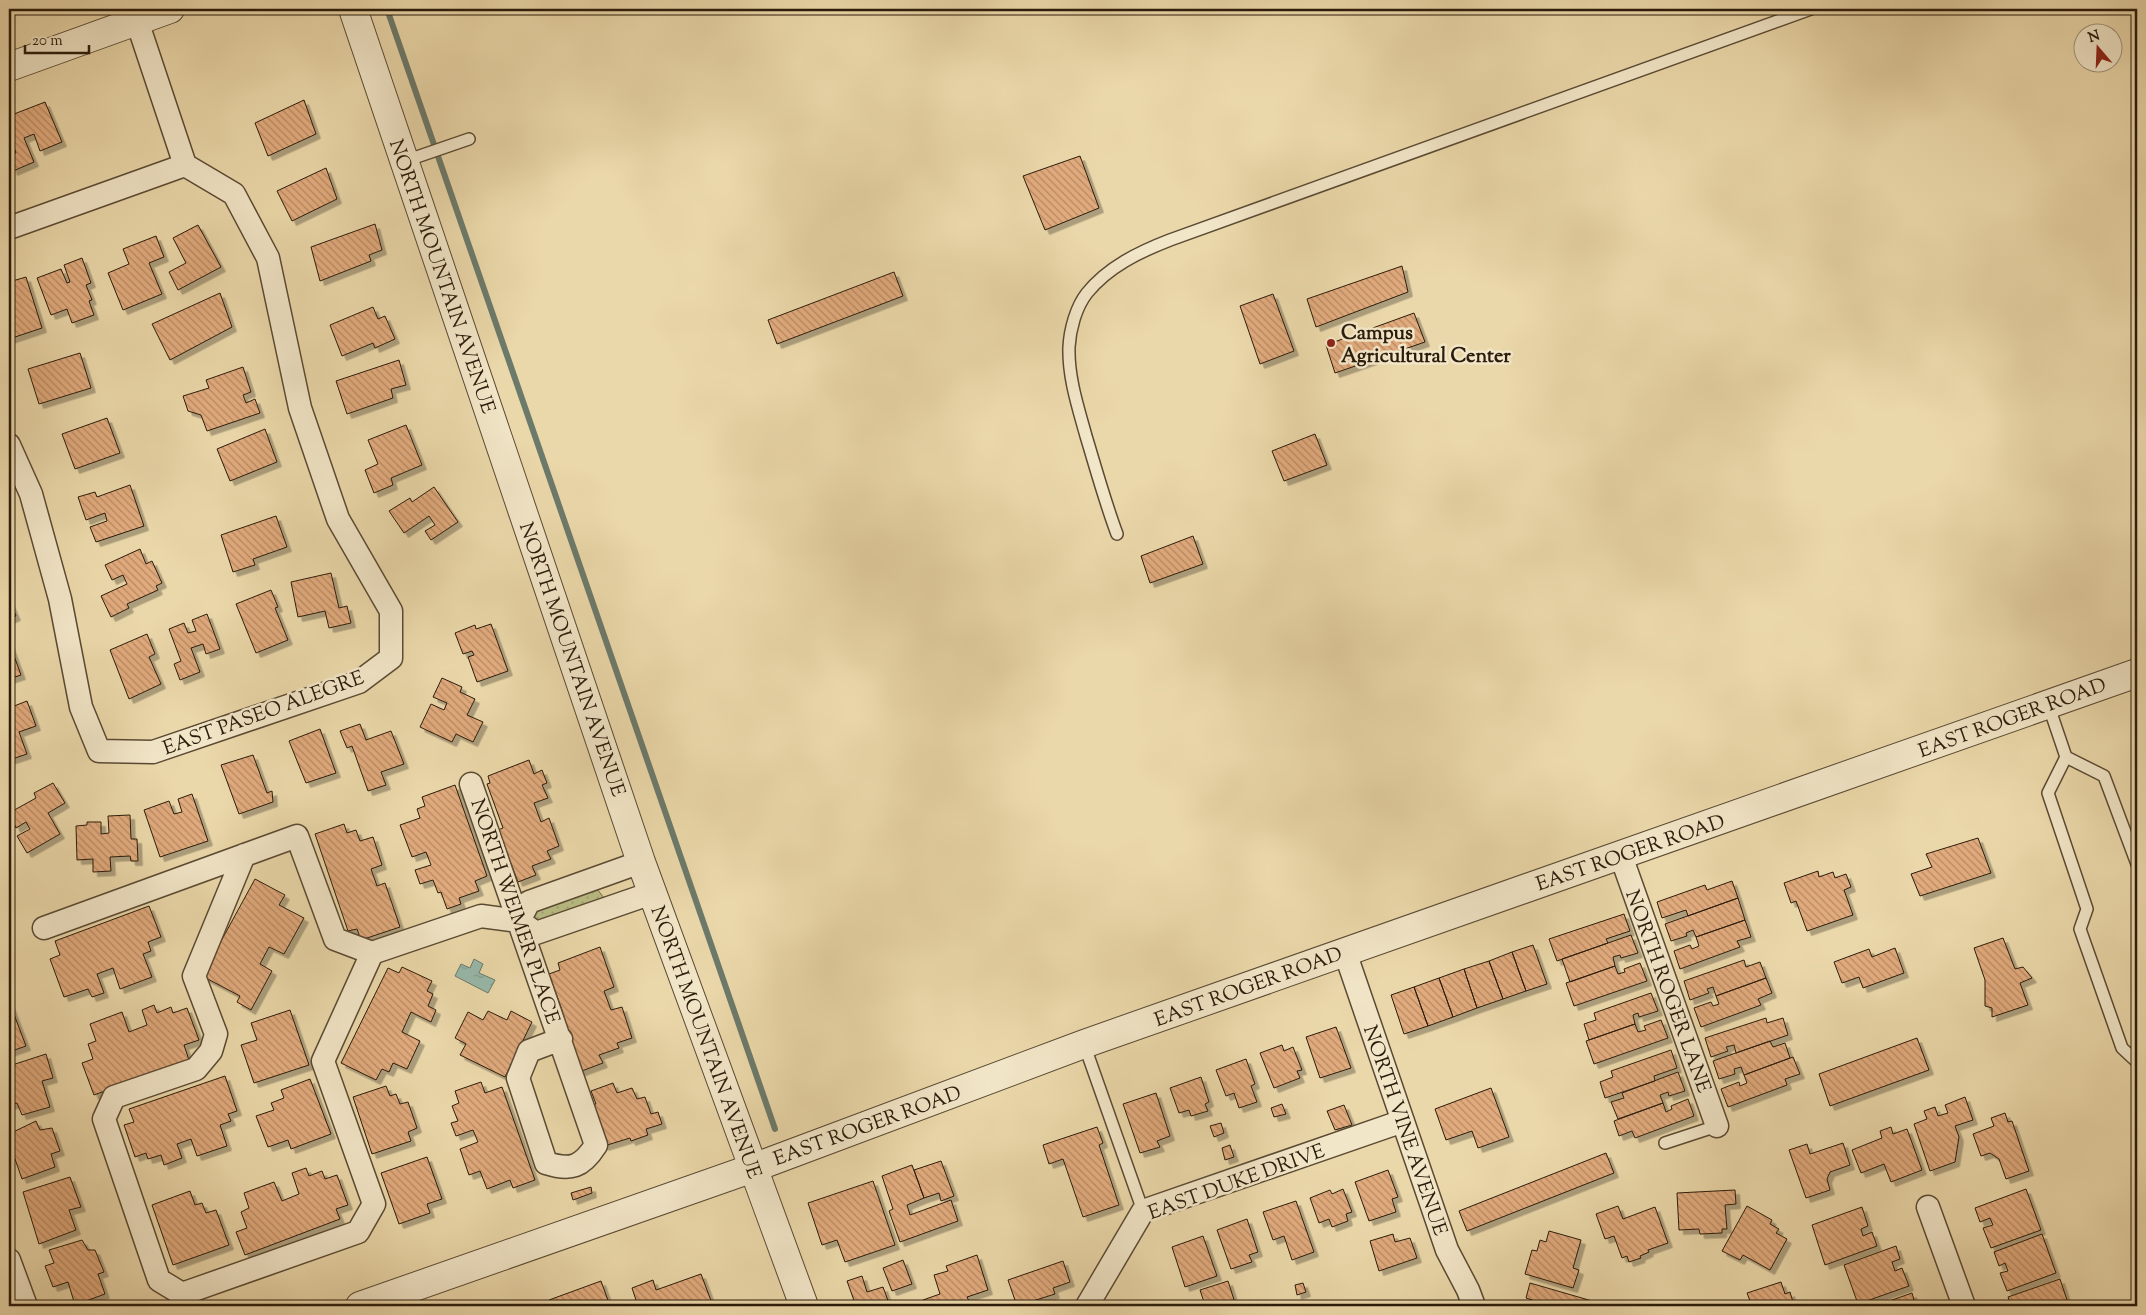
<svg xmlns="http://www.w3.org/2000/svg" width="2146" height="1315" viewBox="0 0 2146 1315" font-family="'Sorts Mill Goudy',serif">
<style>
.grass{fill:url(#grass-dots);stroke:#726c48}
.water{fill:url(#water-ripples);stroke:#6c7a6b}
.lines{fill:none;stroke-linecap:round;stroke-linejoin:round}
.stream{stroke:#6c7a6b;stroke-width:6}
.building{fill:url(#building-back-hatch);stroke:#2a1b0b;filter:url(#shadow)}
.service-casing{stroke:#5a4a33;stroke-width:14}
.minor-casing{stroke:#5a4a33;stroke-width:25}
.tertiary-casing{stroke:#5a4a33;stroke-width:30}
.service{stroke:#f2e6c8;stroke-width:11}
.minor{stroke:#f2e6c8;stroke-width:22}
.tertiary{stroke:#f2e6c8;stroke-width:28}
.poi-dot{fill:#8f2418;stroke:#f2e6c8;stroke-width:2}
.labels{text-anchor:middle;stroke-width:5;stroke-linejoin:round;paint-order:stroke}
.street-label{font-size:20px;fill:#2a1b0b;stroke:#f2e6c8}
.poi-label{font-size:20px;font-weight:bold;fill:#2a1b0b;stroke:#f2e6c8;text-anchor:start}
</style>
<defs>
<pattern id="grass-dots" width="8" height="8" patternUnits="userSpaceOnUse" patternTransform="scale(1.25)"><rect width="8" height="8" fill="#babe86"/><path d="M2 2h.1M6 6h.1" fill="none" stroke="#a0a372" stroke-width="1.8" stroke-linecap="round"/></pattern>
<pattern id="water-ripples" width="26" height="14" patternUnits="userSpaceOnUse" patternTransform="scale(1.25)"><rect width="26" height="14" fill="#98b9ab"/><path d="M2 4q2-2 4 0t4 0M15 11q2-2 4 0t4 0" fill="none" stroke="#839e92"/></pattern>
<pattern id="building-back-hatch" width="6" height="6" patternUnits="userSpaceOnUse" patternTransform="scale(1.25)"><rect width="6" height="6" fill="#e2ab7d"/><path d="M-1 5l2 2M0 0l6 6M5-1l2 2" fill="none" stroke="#b78a65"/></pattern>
<filter id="shadow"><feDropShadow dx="4.5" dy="4.5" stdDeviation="0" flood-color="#0004"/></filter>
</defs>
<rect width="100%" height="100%" fill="#ebd8aa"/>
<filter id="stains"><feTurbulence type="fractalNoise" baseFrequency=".004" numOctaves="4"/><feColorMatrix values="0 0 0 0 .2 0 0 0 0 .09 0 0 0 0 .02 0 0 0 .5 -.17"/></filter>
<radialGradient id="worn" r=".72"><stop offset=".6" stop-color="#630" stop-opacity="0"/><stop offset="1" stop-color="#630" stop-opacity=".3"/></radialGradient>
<path class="grass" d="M597,889L604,898L541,924L531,918L535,911Z"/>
<path class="water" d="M474,959L483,964L479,973L495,980L488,993L455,976L461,964L470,968Z"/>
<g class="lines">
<path class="stream" d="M387,9L775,1129"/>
</g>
<path class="building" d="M304,100L316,134L268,156L255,123Z
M45,102L62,142L40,151L34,134L24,138L34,162L13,171L9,156L16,153L9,134V116Z
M1080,156L1099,208L1045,230L1023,176Z
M326,168L337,199L292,221L277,191Z
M375,224L382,250L369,255L371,261L320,281L311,247Z
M198,225L221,267L178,290L169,272L186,263L173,238Z
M156,236L164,257L149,263L162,294L123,310L108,273L129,264L123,249Z
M82,258L91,283L86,285L92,300L89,301L94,315L72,323L67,309L51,315L37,278L61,269L67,283L70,282L64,265Z
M1402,266L1408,292L1316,327L1307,299Z
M894,272L903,296L777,344L768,320Z
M26,277L42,328L9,339V282Z
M220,293L232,327L170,360L152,324Z
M1273,294L1294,351L1260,364L1240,306Z
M373,307L378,319L385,316L395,339L375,348L373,343L342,356L330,325Z
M1414,313L1425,342L1335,373L1326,345Z
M80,353L91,388L39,404L28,369Z
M399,360L406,385L391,389L393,398L347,414L336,381Z
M243,367L251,392L243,395L246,403L255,399L260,413L207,431L201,415L188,411L183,396L209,388L206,380Z
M107,418L120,453L75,469L62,434Z
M406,425L422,465L391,478L393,485L374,493L365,470L378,464L368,440Z
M265,429L277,462L230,481L217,449Z
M1315,434L1327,465L1284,481L1272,451Z
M130,485L144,526L96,542L90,527L107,521L105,513L86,520L78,497L95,492L97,497Z
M434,487L458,522L431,540L425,531L435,525L429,516L404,533L389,511L410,498L412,502Z
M276,516L287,547L253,559L255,565L233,572L221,535Z
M1193,536L1203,564L1150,583L1141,556Z
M140,549L146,564L152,561L162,583L156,586L158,590L127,604L129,608L111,617L101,596L127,584L123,575L112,580L105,565Z
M331,573L339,608L347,606L351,623L329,628L325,611L298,617L291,582Z
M271,590L278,607L275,608L288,640L256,653L236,604Z
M9,600L16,616L9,619Z
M207,614L220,649L206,654L203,644L191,648L200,672L180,680L174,664L181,661L169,629L184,623L188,633L196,631L192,620Z
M491,624L508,671L477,682L468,657L474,655L472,651L463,654L455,633L475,625L476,629Z
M147,634L155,654L149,657L161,684L129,699L110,650Z
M9,642L21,675L9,679Z
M442,678L462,687L460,692L475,699L467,715L483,722L473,742L456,734L452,742L420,727L431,704L444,710L447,703L433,697Z
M27,701L36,726L19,732L27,754L9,760V708Z
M360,724L366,740L391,731L404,764L381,772L386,785L368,791L352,746L347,748L340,731Z
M320,729L336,773L306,783L289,741Z
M253,755L267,793L272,791L273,802L239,814L221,765Z
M529,760L534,774L542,770L547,783L542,785L548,798L534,803L541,822L549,818L559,846L547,851L551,859L532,866L536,875L518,882L498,830L503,828L487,784L490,783L488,776Z
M53,783L65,803L48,813L60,834L27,853L17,836L30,829L26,822L16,828L9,813L36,798L34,793Z
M455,785L487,876L475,881L479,891L459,898L461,904L447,909L441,892L438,893L433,880L420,884L415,870L431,865L426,852L412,857L400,825L420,818L417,809L425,806L422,797Z
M192,794L208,841L160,857L144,810L169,801L174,814L182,812L178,799Z
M130,815L131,839H137L138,861H131L130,856L110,857L111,871L93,872V859L77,860L76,826L87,825V822H101V834L109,833L108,816Z
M344,824L347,833L356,830L360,841L373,837L382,865L371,869L377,886L385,883L400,927L361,940L357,929L348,931L315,834Z
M1978,838L1991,873L1920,896L1911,874L1932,867L1926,854Z
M1818,871L1819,877L1833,872L1835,878L1846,874L1851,887L1844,890L1853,915L1807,931L1796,901L1791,903L1784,883Z
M255,879L285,895L279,905L304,918L284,954L269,947L260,964L272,971L251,1010L237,1002L240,996L202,976Z
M1732,881L1738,898L1688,916L1686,910L1662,918L1657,902L1705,885L1707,890Z
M1738,898L1745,920L1696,937L1693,930L1686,933L1687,936L1671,941L1665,924Z
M149,906L161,937L148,942L151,951L143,954L152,977L120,989L113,968L97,974L104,993L92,997L88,989L64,997L50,959L60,955L55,941Z
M1624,914L1630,931L1606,939L1608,943L1557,961L1549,939Z
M1745,920L1751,937L1737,941L1740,947L1680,969L1674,951L1690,945L1692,949L1699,946L1696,937Z
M1631,935L1638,953L1621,958L1620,955L1613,957L1615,966L1570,982L1562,959Z
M2003,938L2015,969L2023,967L2032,978L2020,983L2028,1005L1992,1017V1008L1985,1006V980L1974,948Z
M1533,945L1547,984L1526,991L1512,952Z
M600,947L614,987L604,991L611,1010L622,1007L632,1038L617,1043L619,1048L599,1055L603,1063L579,1072L559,1014L563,1013L549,974L560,970L558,963Z
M1895,948L1904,973L1863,988L1859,977L1842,983L1834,962L1869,949L1872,957Z
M1512,952L1526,991L1503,999L1489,961Z
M1744,960L1746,967L1760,962L1766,978L1716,996L1713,987L1707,989L1709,993L1690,1000L1684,981Z
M1489,961L1503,999L1477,1008L1464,969Z
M1640,963L1647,981L1574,1006L1566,983L1615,966L1618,974L1625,972L1624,969Z
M402,967L432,981L427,991L433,994L428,1006L436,1010L431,1022L411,1012L402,1032L420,1041L407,1069L393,1063L389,1072L382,1069L376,1080L341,1063L388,968L399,973Z
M1464,969L1477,1008L1453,1017L1439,978Z
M1439,978L1453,1017L1428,1026L1414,987Z
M1766,978L1772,993L1758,999L1761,1005L1701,1027L1694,1008L1711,1002L1713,1006L1719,1004L1716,996Z
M1414,987L1428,1026L1404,1034L1391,995Z
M1651,993L1658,1011L1639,1017L1638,1013L1633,1015L1635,1024L1589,1040L1584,1024L1596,1020L1594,1013Z
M9,1001L26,1046L9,1052Z
M154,1005L157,1013L171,1007L173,1013L187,1008L199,1040L184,1045L189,1060L94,1095L82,1063L93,1059L88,1044L96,1041L90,1024L122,1012L129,1032L147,1025L142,1010Z
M290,1010L309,1065L254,1083L241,1045L257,1040L251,1023Z
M488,1011L507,1020L511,1011L532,1022L505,1077L460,1055L466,1044L455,1038L468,1012L483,1020Z
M1766,1018L1767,1023L1783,1018L1788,1035L1736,1053L1734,1045L1726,1047L1728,1051L1711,1057L1705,1038Z
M1661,1020L1668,1038L1594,1064L1586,1041L1635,1024L1638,1032L1646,1030L1644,1026Z
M1336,1027L1351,1068L1320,1078L1306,1037Z
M1917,1038L1929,1070L1830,1106L1819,1074Z
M1770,1041L1773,1047L1785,1043L1790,1058L1744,1075L1741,1067L1734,1069L1735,1074L1719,1079L1713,1061Z
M1282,1045L1284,1051L1293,1047L1302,1070L1297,1071L1300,1078L1274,1088L1260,1053Z
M1671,1050L1677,1068L1654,1076L1655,1081L1605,1098L1600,1082L1613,1077L1611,1071Z
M46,1054L53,1078L42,1081L50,1107L22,1115L17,1103L9,1105V1066Z
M1793,1057L1800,1074L1785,1079L1787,1085L1728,1107L1721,1089L1739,1082L1740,1086L1747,1083L1744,1075Z
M1246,1059L1255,1084L1251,1086L1257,1102L1239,1108L1234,1093L1226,1096L1216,1070Z
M1678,1072L1685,1091L1669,1096L1668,1092L1660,1095L1663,1103L1618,1119L1611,1102L1624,1098L1622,1093Z
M225,1076L237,1111L228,1114L231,1121L220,1125L227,1146L197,1156L191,1139L177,1144L182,1158L164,1165L161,1155L148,1159L146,1153L135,1157L124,1125L134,1122L129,1109Z
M1201,1077L1209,1102L1205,1104L1208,1111L1191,1116L1189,1110L1179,1113L1170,1088Z
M310,1079L331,1134L291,1149L288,1140L268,1147L256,1116L274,1110L271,1103L284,1098L281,1090Z
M481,1082L485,1093L502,1087L535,1180L513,1188L510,1180L487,1189L480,1171L469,1175L460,1149L478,1142L473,1130L456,1136L451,1123L458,1121L452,1106L459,1103L455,1091Z
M613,1083L617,1093L632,1088L637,1099L645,1097L651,1114L658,1112L662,1124L646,1129L648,1135L631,1141L630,1138L604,1146L590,1106L596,1104L591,1091Z
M386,1086L390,1096L396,1094L400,1104L408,1102L417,1128L408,1132L411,1141L372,1154L353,1097Z
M1491,1088L1509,1137L1478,1148L1472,1131L1446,1140L1435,1109Z
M1156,1093L1170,1136L1157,1141L1160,1147L1140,1153L1123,1104Z
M1965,1097L1973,1120L1955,1126L1959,1137L1955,1162L1930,1171L1914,1124L1927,1119L1924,1111L1935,1107L1938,1116L1948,1113L1945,1105Z
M1688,1099L1694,1116L1635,1138L1632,1131L1619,1136L1614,1121L1663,1103L1666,1112L1672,1109L1671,1106Z
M1282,1104L1286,1114L1274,1117L1271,1108Z
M1344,1105L1352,1125L1335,1130L1327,1111Z
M2005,1113L2008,1122L2012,1121L2029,1171L2006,1179L1999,1159L1990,1153L1981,1156L1973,1134L1994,1126L1991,1118Z
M36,1121L40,1130L52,1128L60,1151L51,1154L55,1167L22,1179L9,1142V1134Z
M1221,1123L1224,1133L1214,1137L1210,1126Z
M1097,1127L1103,1143L1099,1145L1119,1205L1083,1217L1063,1159L1049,1164L1043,1145Z
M1891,1127L1893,1134L1907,1129L1922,1170L1891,1182L1884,1164L1861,1173L1852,1150L1882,1138L1880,1131Z
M1843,1143L1850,1165L1830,1172L1827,1179L1830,1190L1806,1198L1789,1150L1807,1144L1810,1154Z
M1230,1145L1234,1157L1225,1160L1222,1148Z
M1606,1153L1614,1173L1467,1231L1459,1211Z
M427,1157L442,1199L427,1204L430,1213L399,1224L381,1173Z
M941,1161L954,1196L941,1201L939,1193L924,1198L914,1170Z
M912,1165L924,1198L907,1205L910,1215L951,1200L958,1221L900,1242L889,1211L893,1209L882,1176Z
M306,1168L309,1176L322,1171L325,1179L337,1175L348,1205L336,1209L340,1219L245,1255L236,1232L247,1228L241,1212L249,1208L244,1193L274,1182L282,1201L299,1194L292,1173Z
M1388,1170L1398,1197L1392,1199L1396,1212L1369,1221L1355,1182Z
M70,1177L81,1207L69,1210L76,1230L39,1244L23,1192Z
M873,1181L895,1245L845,1262L837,1240L822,1245L808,1203Z
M591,1187L592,1193L573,1200L571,1193Z
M1343,1189L1352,1212L1346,1214L1348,1221L1332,1227L1329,1219L1319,1223L1310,1198L1330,1190L1332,1194Z
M2026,1189L2041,1230L1991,1248L1983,1228L1993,1225L1990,1218L1980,1222L1975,1208Z
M1735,1190L1736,1204L1725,1205L1727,1229H1722V1233L1700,1234L1699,1229L1679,1230L1677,1193Z
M190,1191L195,1205L202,1203L206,1213L216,1210L229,1245L173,1265L152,1205Z
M1296,1201L1314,1252L1292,1260L1284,1236L1273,1240L1263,1212Z
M1618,1206L1623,1219L1655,1207L1668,1243L1648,1250L1649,1252L1640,1256L1641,1258L1629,1262L1627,1256L1622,1258L1614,1236L1605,1239L1596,1214Z
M1747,1206L1772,1220L1770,1224L1779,1229L1776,1233L1787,1239L1770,1270L1743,1255L1740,1260L1722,1251Z
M1862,1207L1868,1226L1861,1229L1863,1236L1872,1232L1877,1246L1825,1265L1812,1225Z
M1247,1219L1258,1252L1249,1255L1252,1262L1231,1269L1217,1230Z
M1549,1231L1581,1240L1573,1268L1579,1270L1573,1288L1525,1274L1532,1250L1537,1251L1540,1240L1546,1242Z
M1393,1234L1395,1242L1410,1238L1417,1258L1379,1271L1370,1241Z
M2042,1234L2056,1273L2007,1291L2000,1273L2008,1271L2005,1263L1999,1266L1994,1252Z
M1203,1236L1217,1276L1185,1287L1172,1247Z
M82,1240L88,1250H95L104,1272L98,1274L105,1294L75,1305L68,1282L53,1287L45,1266L54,1263L49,1250Z
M1896,1246L1900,1259L1892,1262L1895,1271L1902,1268L1909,1286L1858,1304L1844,1265Z
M977,1255L988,1290L967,1297L970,1303L960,1306H926L923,1300L940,1294L934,1275L948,1271L946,1266Z
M903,1260L912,1284L892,1291L883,1268Z
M1063,1261L1070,1282L1053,1288L1055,1294L1017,1306L1008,1280Z
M701,1274L713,1306H638L632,1288L653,1280L656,1290Z
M862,1276L867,1292L883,1287L890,1306H856L847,1281Z
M2060,1279L2069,1306H2011L2008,1297Z
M601,1281L610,1306H551L549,1300Z
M1228,1281L1236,1306H1200L1205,1305L1200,1290Z
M1781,1282L1785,1294L1790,1292L1793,1302L1798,1301L1799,1306H1752L1747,1293Z
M1303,1283L1306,1292L1297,1295L1295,1285Z
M1530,1283L1606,1305L1531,1306L1532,1300L1526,1298Z
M1912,1293L1916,1306H1875Z"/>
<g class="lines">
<g class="service-casing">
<path id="service" d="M405,161L469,139
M1117,534C1105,502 1096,469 1086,436C1078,407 1068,377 1069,347C1070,329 1076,307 1087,293C1108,267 1139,252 1170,240L1811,9
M2048,704L2066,757L2104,776L2137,864
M2066,757L2048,793L2087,909L2080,929L2122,1048L2137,1062
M1084,1044L1143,1211
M1665,1143L1717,1126"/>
</g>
<g class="minor-casing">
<path id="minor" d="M137,21L185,165
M9,228L185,165L234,194L268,258L300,408L338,519L391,611V658L359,682L153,752L99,751L81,707L60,599L31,494L9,445
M471,784L596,1145C582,1167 571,1171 546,1163L518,1078L529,1051L561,1039
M244,855L194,976L216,1034L211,1051L196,1069L114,1097L104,1119L159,1280L182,1294L358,1232L374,1204L323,1061L372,953
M1621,856L1717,1126
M519,921L529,902L641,862
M44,928L297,836L335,939L372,953L481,916L519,921L536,933L652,893
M1345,952L1447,1250L1468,1290L1474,1306
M1928,1207L1964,1306
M9,1260L26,1306
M1087,1306L1143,1211L1403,1121"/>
</g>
<g class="tertiary-casing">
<path id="tertiary" d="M353,9L641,862L804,1306
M9,67L170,9
M360,1306L753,1168L1084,1044L2137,673"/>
</g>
<use href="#service" class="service"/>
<use href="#minor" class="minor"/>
<use href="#tertiary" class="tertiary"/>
</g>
<circle class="poi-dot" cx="1331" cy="343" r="5"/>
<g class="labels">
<g class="street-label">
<text transform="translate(443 276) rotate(71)" y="7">NORTH MOUNTAIN AVENUE</text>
<text transform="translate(573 659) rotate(71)" y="7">NORTH MOUNTAIN AVENUE</text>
<text transform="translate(263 712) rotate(-20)" y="7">EAST PASEO ALEGRE</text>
<text transform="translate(2012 717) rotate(-20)" y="7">EAST ROGER ROAD</text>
<text transform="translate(1630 852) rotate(-19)" y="7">EAST ROGER ROAD</text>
<text transform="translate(516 911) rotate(71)" y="7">NORTH WEIMER PLACE</text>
<text transform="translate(1248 986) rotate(-20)" y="7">EAST ROGER ROAD</text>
<text transform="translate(1669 991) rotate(70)" y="7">NORTH ROGER LANE</text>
<text transform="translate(707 1042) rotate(70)" y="7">NORTH MOUNTAIN AVENUE</text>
<text transform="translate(867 1125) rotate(-20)" y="7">EAST ROGER ROAD</text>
<text transform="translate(1406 1130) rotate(71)" y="7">NORTH VINE AVENUE</text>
<text transform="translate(1236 1181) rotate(-20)" y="7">EAST DUKE DRIVE</text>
</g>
<g class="poi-label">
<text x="1341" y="339">Campus<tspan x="1341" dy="23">Agricultural Center</tspan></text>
</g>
</g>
<rect width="2146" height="1315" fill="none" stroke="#ebd8aa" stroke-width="30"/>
<rect x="10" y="10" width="2126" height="1295" fill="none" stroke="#2a1b0b" stroke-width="2.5"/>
<rect x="15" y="15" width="2116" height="1285" fill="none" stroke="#2a1b0b"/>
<g transform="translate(2098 48) rotate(341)"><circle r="24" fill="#f2e6c8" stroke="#a2957c"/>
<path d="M0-4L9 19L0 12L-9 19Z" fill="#8f2418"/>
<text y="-8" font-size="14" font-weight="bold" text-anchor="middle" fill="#2a1b0b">N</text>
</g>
<path d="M25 45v8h64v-8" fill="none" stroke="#2a1b0b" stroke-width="2.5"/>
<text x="32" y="45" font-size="15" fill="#2a1b0b" stroke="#f2e6c8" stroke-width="4" paint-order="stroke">20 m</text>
<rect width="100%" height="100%" filter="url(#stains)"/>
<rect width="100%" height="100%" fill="url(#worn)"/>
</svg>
